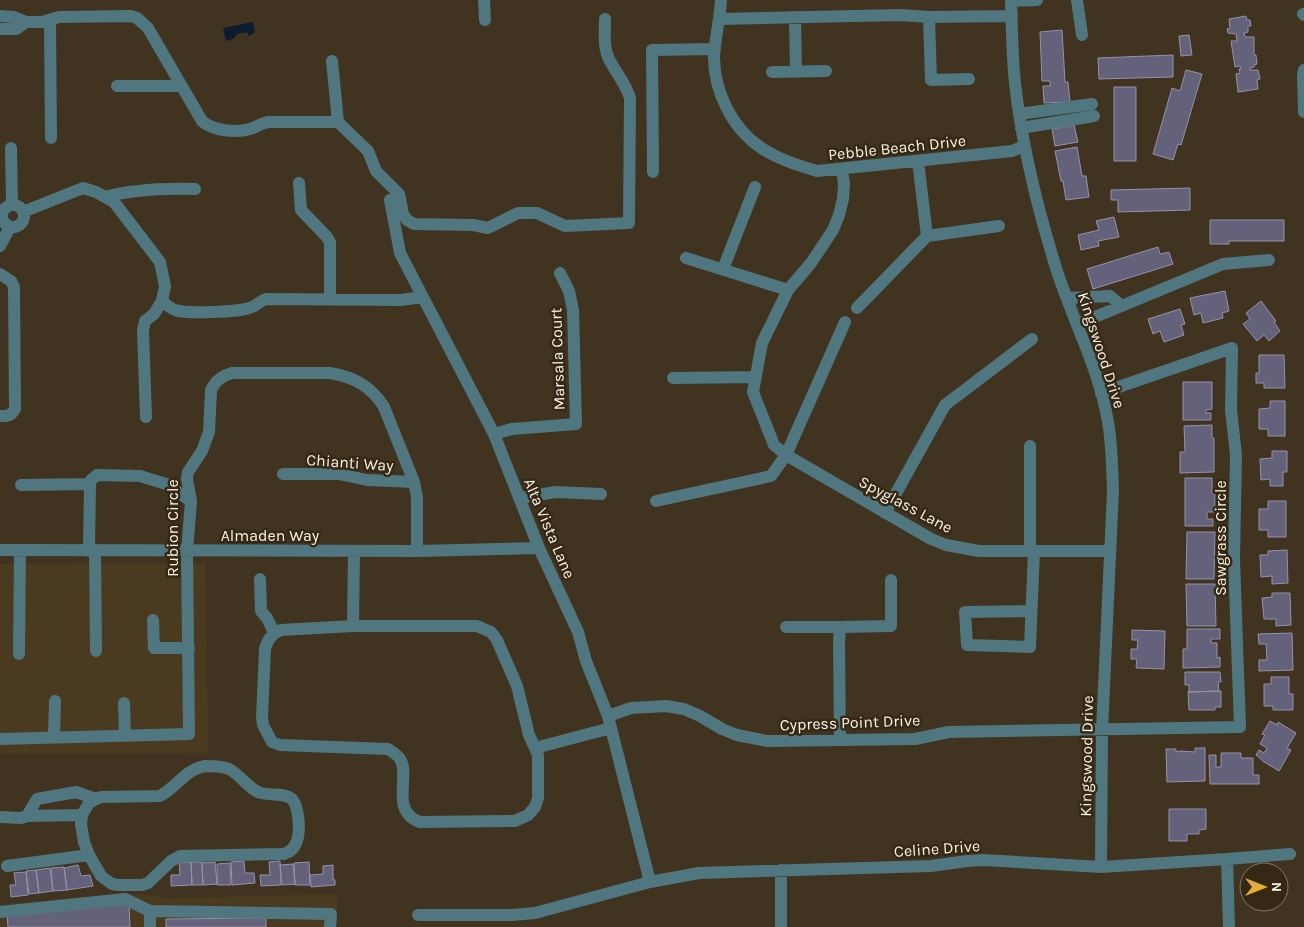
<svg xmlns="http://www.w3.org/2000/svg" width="1304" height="927" viewBox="0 0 1304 927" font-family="Karla,sans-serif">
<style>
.built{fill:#4a3a1f}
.water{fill:#0b1d2f}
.building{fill:#64627a;stroke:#9492ac}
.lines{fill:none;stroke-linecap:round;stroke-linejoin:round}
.minor{stroke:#507780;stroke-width:12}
.labels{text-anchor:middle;stroke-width:5;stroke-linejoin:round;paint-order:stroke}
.street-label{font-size:16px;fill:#f8f1e4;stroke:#352915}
</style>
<rect width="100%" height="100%" fill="#40331f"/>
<path class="built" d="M206,563L208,753L0,754V564Z
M126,893L169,898L337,894V927H0V905Z"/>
<path class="water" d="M253,22L255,32L249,36L247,32L237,34L233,39L226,41L223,28Z"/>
<path class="building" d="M1246,16L1247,20H1250L1251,26H1248V32L1244,33L1245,37H1254V55H1256L1257,64L1254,65V67L1250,68V70H1258L1260,79L1257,80L1258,89L1238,92L1236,74L1240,73L1239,69H1241L1240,66L1235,67L1231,41H1237L1236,34L1228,33L1227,29L1230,28L1229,19Z
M1062,30L1065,82H1068L1070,102L1044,103L1043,86H1050V81H1042L1040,32Z
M1189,35L1192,55L1181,56L1179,36Z
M1173,55V77L1099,79L1098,58Z
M1186,70L1202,74L1181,145L1178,144L1173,160L1153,154L1172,88L1180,91Z
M1114,87H1136V161H1114Z
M1074,125L1078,142L1055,146L1052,129Z
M1077,147L1082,176H1086L1089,197L1066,200L1063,181H1061L1055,151Z
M1190,188V210L1118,212V200H1111V190Z
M1114,217L1119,237L1098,241L1099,246L1081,250L1078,235L1099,230L1096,221Z
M1210,220H1284V241H1229V244H1210Z
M1158,247L1160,254L1169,252L1173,264L1093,289L1087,269Z
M1225,291L1229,311L1222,313L1223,318L1203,323L1201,313L1194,315L1190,298Z
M1261,301L1276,321L1274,322L1280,331L1269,341L1264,335L1257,341L1243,324L1250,319L1246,313Z
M1180,309L1185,324L1181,325L1184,335L1164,342L1160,331L1153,334L1148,319Z
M1259,355H1284L1285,388H1264V383H1256V373H1259Z
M1183,382H1212V409L1206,410V413H1211V420H1183Z
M1270,401H1285V436H1268V429H1259V409L1270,408Z
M1212,425V438H1214V472L1180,473V452H1185L1184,426Z
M1272,451H1287V472H1283V486H1270V479L1261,480L1260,459L1272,458Z
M1185,478H1212V492H1215V512H1207V519H1213V526H1185Z
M1268,501H1286V537H1268V530H1259V509H1268Z
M1187,532H1215L1214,579H1186Z
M1287,550L1288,583L1272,584V576L1261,577L1260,555H1268V551Z
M1186,584H1215L1216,626H1187Z
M1272,593H1290L1291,625L1276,626V619H1264L1262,598L1272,597Z
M1187,629H1220V639H1211V643H1217V658L1220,657V667L1183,668V649H1187Z
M1132,630L1165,631L1164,669L1136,668L1137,659H1131V649H1137L1138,640H1132Z
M1292,633L1293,670L1259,671V660H1267L1266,644H1259L1258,634Z
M1185,672H1220L1221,682H1218L1219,691L1189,692V685H1185Z
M1271,677H1289V694H1293V710H1273V706H1264V684H1271Z
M1221,691V707H1215V710H1189L1188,692Z
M1270,721L1277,725L1278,722L1296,733L1287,748L1291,750L1279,771L1264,762L1256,755L1259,750L1264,753L1267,748L1260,744L1265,735L1262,734Z
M1195,748H1205V781L1167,782L1166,749H1176V752L1180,751L1195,752Z
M1221,753H1241V758H1253V775H1259V784H1210L1209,755H1216V767H1221Z
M1169,809H1206V829L1199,830V834H1187V841H1169Z
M244,861L245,873H254L255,883L232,885L231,862Z
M280,861L281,885L261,886L260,875H270L269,862Z
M179,862H191L192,885L171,886V875H180Z
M191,862H202L203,885H192Z
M215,862L217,884L203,885L202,863Z
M309,862L310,885H295L294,863Z
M230,863L231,885H217V864Z
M293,864L295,884L282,885L280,865Z
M78,865L81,876L90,875L93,886L67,890L64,868Z
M333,865V879L335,880V885L311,887L310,875L323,874V866Z
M64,867L67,890L53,891L51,868Z
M50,868L53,891L39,893L36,870Z
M36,870L39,893L29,894L26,871Z
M26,872L28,895L11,897L10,885H16L14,873Z
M129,903L130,927H8L7,915Z
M266,918V927H166V919Z"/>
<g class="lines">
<path class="minor" d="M484,0L485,20
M721,0C720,19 715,38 714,57C714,91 732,128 760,147C777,159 797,165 817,171L1012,151L1024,146
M1011,0C1012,28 1012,56 1015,83C1022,146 1037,207 1056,268C1072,319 1099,368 1108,422C1112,444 1112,467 1113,490L1102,731L1101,867
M1077,0L1082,35
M1011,1L1037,0
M1303,14L1304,15
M0,16L14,17L26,22H42L59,17L131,16L137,18L148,28L202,121C213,131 236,133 250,129C257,127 261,123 269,122H338
M795,17L796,72
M929,17L931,80L969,79
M719,19L900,15L929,17L1012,16
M50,20L51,138
M0,29H16L26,22
M332,61L338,122L368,151L376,171L399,194L403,214L407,220L414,224L473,225L488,228L518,213H537L565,226L629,223L630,98C625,82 616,73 609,59C603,47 605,32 605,19
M1304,70L1303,76L1304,112
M772,72L826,71
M117,86H181
M1019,114L1092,104
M1021,128L1094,116
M11,148L12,204
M918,161L927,236
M842,169L844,184L843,199L839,215L833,230L811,263L788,290L762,343L753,392L774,445L786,455L931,539L946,545L979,551H1110
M653,172L652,50L715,49
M299,183L301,210L327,237L330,242V299
M105,197C134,189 165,188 195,189
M390,200L400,253L494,434L539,548L578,632L586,661L608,716L650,882
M2 216a11 11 0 1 1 22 0a11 11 0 1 1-22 0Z
M23,212L83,188L96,192L114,202L160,262L165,286L162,301L154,314L145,321L143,331L146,417
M0,246L10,227
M686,258L788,290
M723,269L755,187
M0,274L11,281L14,287L15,409C11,416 8,416 0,416
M1068,298L1110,296L1122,306
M162,301C166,304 171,309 175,310C186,314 238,312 249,308C256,307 259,301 266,299L401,300L423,297
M857,308L927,236L999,226
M1078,324L1223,264L1269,260
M673,378L756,377
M494,434L512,429L576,424L573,310L569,291L560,273
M283,474H339L367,480L414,482
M21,485L90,484
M519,498L556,492L601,494
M656,501L771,476L786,455L845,322
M885,513L945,405L1032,339
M0,550L417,551L539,548
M89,551L90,484L91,480L97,475L140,476L166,484L191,501
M1030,551V446
M95,552L96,651
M260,579L261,611L267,618L274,633
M1031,611L965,612L967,645L1030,647L1034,551
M153,620L154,648H189
M353,626H477L491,632L497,640L517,686L529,735L538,755V798L535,807L528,815L515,821L420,822C389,811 411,775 400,759C398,755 391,751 388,749L280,745L272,742L263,725L262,716L265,649C268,639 271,634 281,630Z
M353,626L354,551
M786,627H840
M19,654L20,551
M124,703L125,736
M608,716L631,708L666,706L684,709L700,716L722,729L737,735L767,741L915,739L949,732L1240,727L1234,560L1236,455L1231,410L1232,348L1101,393
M54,738L55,701
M0,739L189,734L187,551L191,501L187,479L188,472L202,451L209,432L211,390C216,380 222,376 232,373H330C354,377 371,386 384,407L414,482L417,497V551
M840,740L839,641L840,627L891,626V580
M535,748L611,728
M205,766C213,766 222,766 229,769C241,775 249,790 261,793C273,796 282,792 292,799C299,807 301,833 296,843C294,849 290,852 284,854L180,856L171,861L148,883L142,885H118L112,884L101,876L89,855L84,842L81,824L82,815L89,803L96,799L101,797L160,796C177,787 186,769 205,766Z
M27,816L37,799L76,792L96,799
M0,817L21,818L27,816L82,815
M7,866L89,855
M781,870V927
M0,912L125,899L150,911
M418,915H512L535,913L650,882L699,873L931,866L967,861L984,860L1101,867L1227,859
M150,927V911L331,914L330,927
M1229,927L1227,859L1290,854"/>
</g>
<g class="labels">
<g class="street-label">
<text transform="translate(897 147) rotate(-6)" y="6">Pebble Beach Drive</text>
<text transform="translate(1102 350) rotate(72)" y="6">Kingswood Drive</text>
<text transform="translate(557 359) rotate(-92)" y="6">Marsala Court</text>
<text transform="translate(350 462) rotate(4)" y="6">Chianti Way</text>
<text transform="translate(906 504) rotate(28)" y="6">Spyglass Lane</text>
<text transform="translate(172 528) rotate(-90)" y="6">Rubion Circle</text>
<text transform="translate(550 528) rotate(67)" y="6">Alta Vista Lane</text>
<text x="270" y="541">Almaden Way</text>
<text transform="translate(1220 538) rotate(-90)" y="6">Sawgrass Circle</text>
<text transform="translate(850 722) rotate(-2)" y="6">Cypress Point Drive</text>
<text transform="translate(1086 756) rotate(-89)" y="6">Kingswood Drive</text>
<text transform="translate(937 848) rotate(-4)" y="6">Celine Drive</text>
</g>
</g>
<g transform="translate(1264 887) rotate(90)"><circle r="24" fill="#352915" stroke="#837968"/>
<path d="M0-4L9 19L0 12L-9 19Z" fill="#e8ab37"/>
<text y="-8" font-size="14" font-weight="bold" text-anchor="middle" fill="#f8f1e4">N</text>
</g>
</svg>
